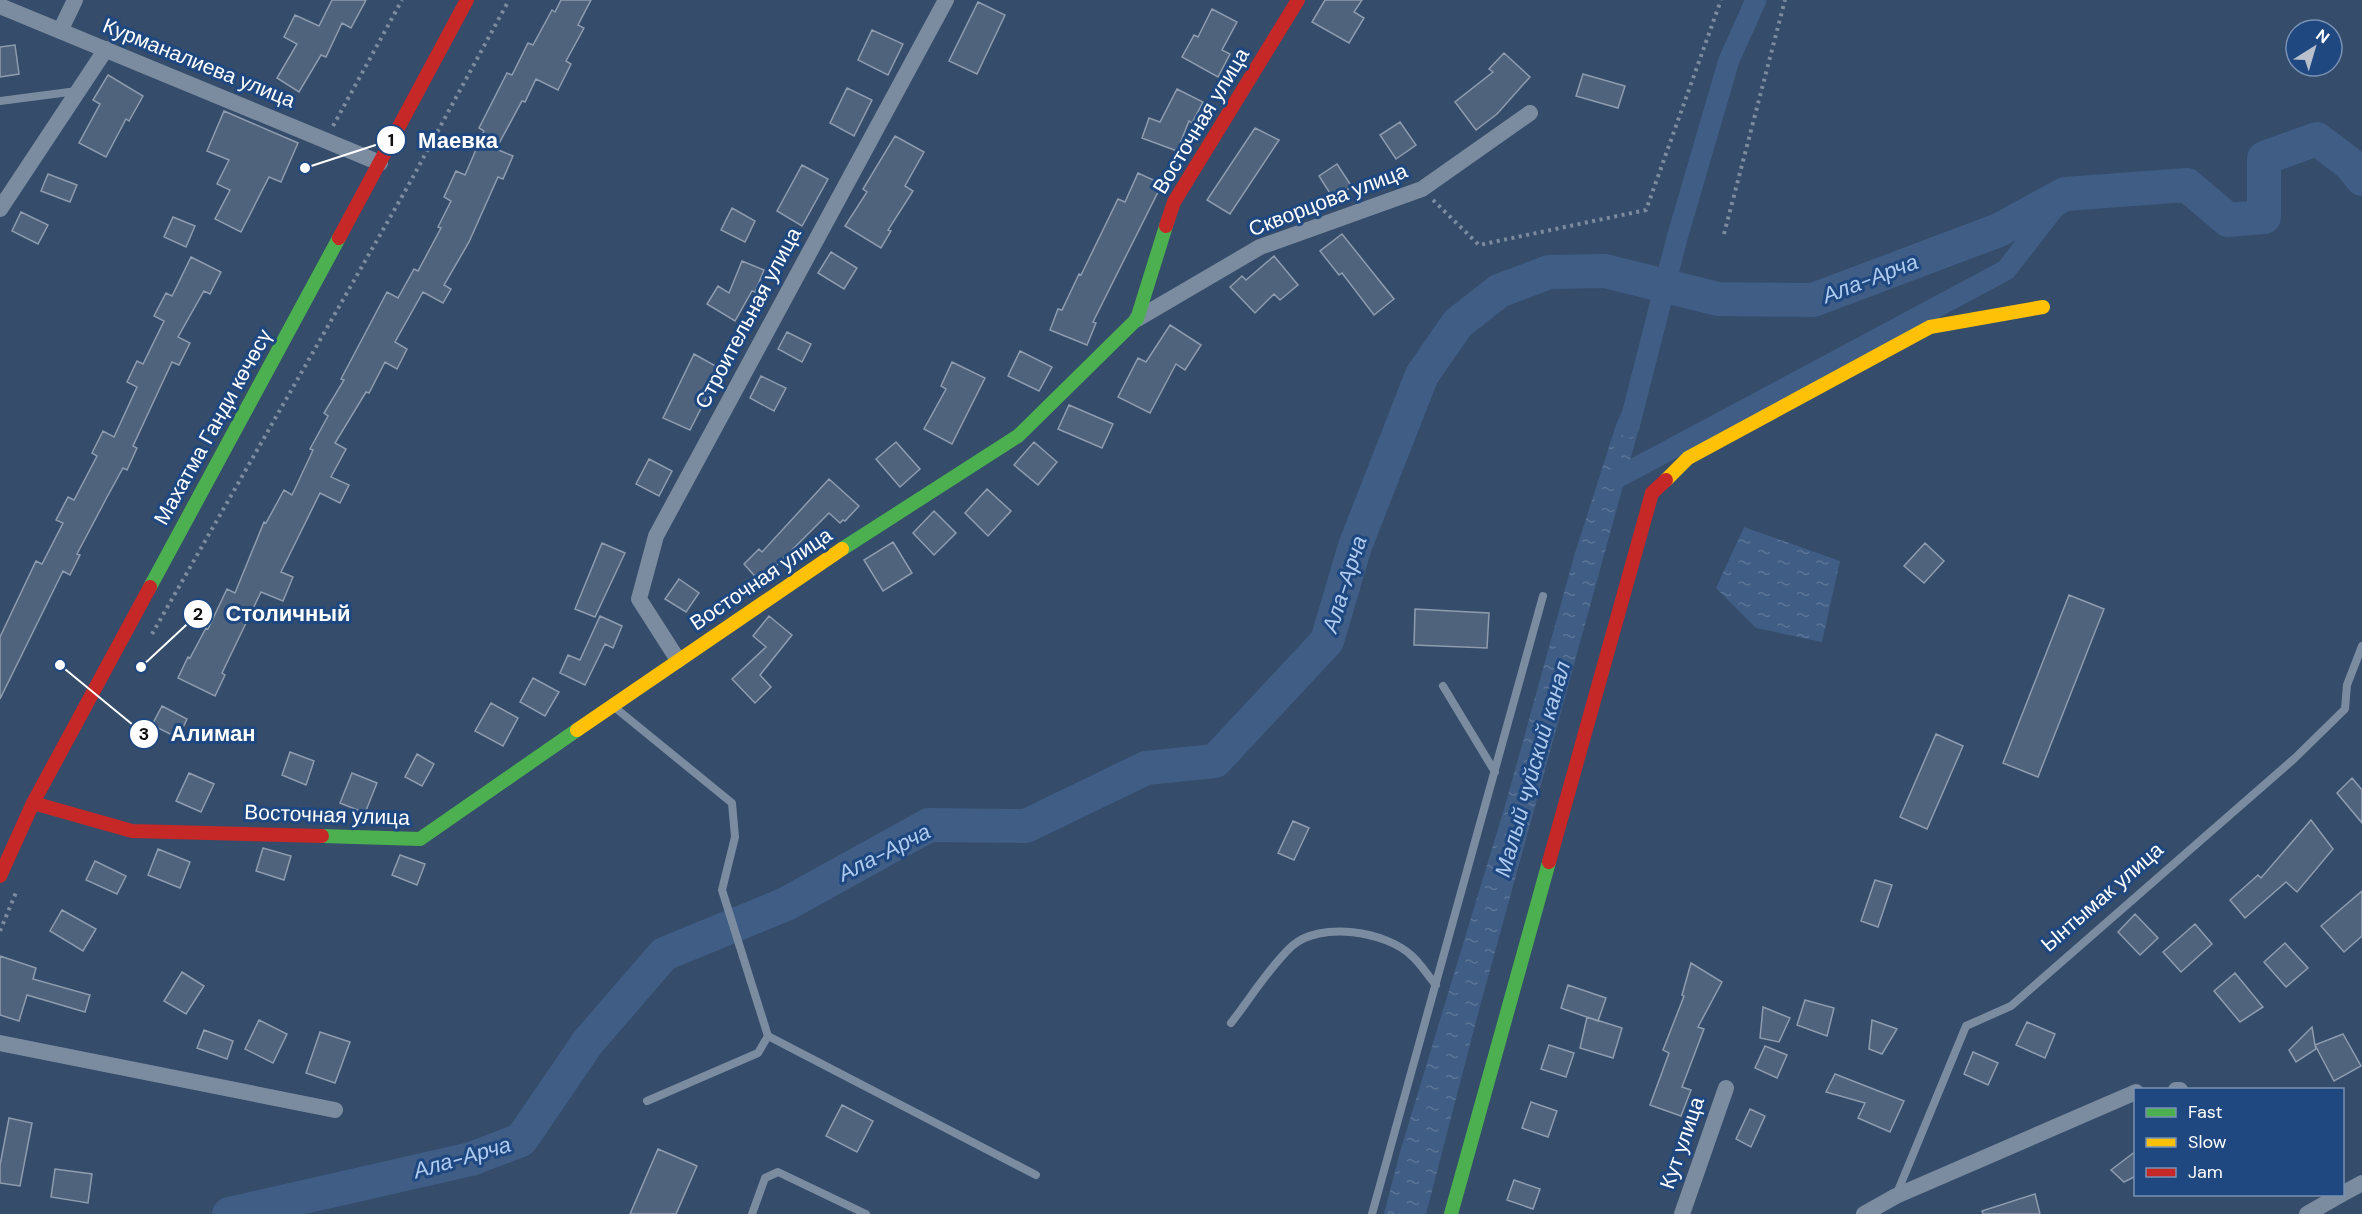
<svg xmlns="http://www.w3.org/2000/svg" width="2362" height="1214" viewBox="0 0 2362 1214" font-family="'DM Sans',sans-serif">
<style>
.water{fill:url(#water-ripples)}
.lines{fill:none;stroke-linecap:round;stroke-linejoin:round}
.canal{stroke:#3f5d85;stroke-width:21}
.river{stroke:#3f5d85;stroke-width:34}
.building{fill:#50637c;stroke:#8e9caf;stroke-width:1.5}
.path{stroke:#7b8ca0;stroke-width:4;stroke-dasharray:3 4.5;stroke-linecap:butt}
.lane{stroke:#7b8ca0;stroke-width:8}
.street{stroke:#7b8ca0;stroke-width:16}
.fast{stroke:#4caf50;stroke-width:14}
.slow{stroke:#ffc107;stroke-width:14}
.jam{stroke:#c62828;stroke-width:14}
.labels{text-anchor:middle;stroke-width:6;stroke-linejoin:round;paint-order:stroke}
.street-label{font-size:21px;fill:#fff;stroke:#1f4880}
.water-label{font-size:22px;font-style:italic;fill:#afccf0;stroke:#1f4880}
.leader{fill:none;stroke:#fff;stroke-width:2}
.callout-dot{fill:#fff;stroke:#1f4880;stroke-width:2}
.mark-label{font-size:18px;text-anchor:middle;font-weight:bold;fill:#111}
.callout-label{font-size:22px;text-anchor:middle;font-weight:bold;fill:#fff;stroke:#1f4880;stroke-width:6;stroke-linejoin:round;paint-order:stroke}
</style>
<defs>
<pattern id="water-ripples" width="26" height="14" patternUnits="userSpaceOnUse" patternTransform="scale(1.5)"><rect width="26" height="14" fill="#3f5d85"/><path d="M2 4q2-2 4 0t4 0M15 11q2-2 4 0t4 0" fill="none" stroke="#5c7597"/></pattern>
</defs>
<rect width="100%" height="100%" fill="#354c6a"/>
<path class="water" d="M1628,397L1641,400L1642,417L1479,1010L1426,1214H1384L1400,1152L1507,799L1575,553L1616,425Z
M1744,527L1840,561L1822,642L1756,628L1716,588Z"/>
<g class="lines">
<path class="canal" d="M1629,427L1677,238L1729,60L1756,0
M1615,479L2006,270L2065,194"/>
<path class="river" d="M229,1214L471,1159L521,1140L588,1042L664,954L786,904L929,825L1026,826L1146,768L1215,761L1327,641L1355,546L1422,375L1458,323L1499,291L1549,272L1605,271L1718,299L1813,300L1999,230L2065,194L2187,185L2228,220L2264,217V158L2317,139L2350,164L2362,179"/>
</g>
<path class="building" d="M332,0H366L351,28L342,23L326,57L321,55L299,92L277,78L297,44L284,37L295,15L319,26Z
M561,0H591L578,25L584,28L566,61L571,64L558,90L536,79L525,102L522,101L496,149L513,156L503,179L498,177L469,242L444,285L451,289L443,303L423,292L395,342L407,349L397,369L385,362L369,393L366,392L335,443L346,449L331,477L349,485L340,503L320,493L281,572L293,577L283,601L261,592L222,673L225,675L215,696L178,678L188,657L190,658L206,628L208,629L227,589L235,593L264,522L266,523L284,490L292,495L313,450L310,449L328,416L324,413L344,380L341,379L387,292L398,298L414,269L418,271L441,228L438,227L451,201L444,197L456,171L465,175L484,131L479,128L507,73L512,75L528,43L533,45L552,10L555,12Z
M1325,0H1362L1354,12L1364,18L1349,43L1312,22Z
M978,2L1005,15L977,74L949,61Z
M1212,9L1237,22L1222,50L1230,54L1218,77L1182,57L1194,35L1198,37Z
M872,30L903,44L888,75L858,60Z
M15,45L19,74L0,77V47Z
M1504,53L1530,77L1497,114L1476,130L1455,102L1493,72L1489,69Z
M1583,74L1625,86L1618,108L1576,96Z
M108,75L143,96L129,121L126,119L106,157L79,143L100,104L93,100Z
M847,88L872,100L854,136L830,123Z
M1177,89L1203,102L1192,123L1189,121L1177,151L1142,138L1149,118L1160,122Z
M224,111L298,143L281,182L269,177L241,232L215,219L230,190L217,184L229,160L207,151Z
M1400,122L1416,145L1396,159L1380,135Z
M1255,128L1279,140L1230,214L1207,200Z
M895,136L924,152L905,186L913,191L888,230L891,231L881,248L845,226L867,192L863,189Z
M1337,164L1352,187L1333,198L1319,176Z
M802,165L828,179L802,226L777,211Z
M1138,173L1162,184L1093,322L1096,323L1087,345L1050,330L1058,309L1062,310L1079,274L1081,275L1118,199L1125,202Z
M48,174L77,185L70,202L41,191Z
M732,208L755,221L745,242L721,230Z
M21,212L48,225L38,244L12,231Z
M173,217L195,226L186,247L164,237Z
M1342,234L1394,299L1374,315L1342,273L1339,275L1320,251Z
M831,252L857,268L844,289L818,273Z
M1274,256L1298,285L1280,300L1274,294L1255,313L1230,287L1242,276L1246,280Z
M191,257L221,272L210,294L204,291L178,337L190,343L179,365L172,362L133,446L137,448L127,470L123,468L106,499L77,554L80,555L70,575L63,571L0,699V637L36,561L42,564L63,523L56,520L68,497L74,500L97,456L92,453L103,431L114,437L137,387L127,382L137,361L143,364L164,321L154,316L166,293L172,296Z
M742,261L764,270L755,292L752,291L735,321L707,304L718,286L729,293Z
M1170,325L1201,345L1185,370L1176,364L1150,413L1118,397L1138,358L1146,362Z
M787,332L811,344L802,362L778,349Z
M1020,351L1052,367L1039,391L1008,376Z
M694,354L721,369L690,430L663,418Z
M952,362L985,378L952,444L924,429L946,389L941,386Z
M761,376L786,388L774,411L750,398Z
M1069,405L1113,424L1102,448L1058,429Z
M896,442L920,469L900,487L876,459Z
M1034,442L1057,462L1038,485L1014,465Z
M649,459L672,471L659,496L636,484Z
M829,479L859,506L845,521L843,520L840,523L829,513L760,582L744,564L759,549L762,552Z
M987,489L1011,511L988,536L965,513Z
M934,511L956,533L934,555L913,533Z
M893,542L912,573L883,591L864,560Z
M602,543L625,553L595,617L575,609Z
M1925,543L1944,561L1924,583L1904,566Z
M679,579L699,593L686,612L665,599Z
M2069,595L2104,609L2038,777L2003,763Z
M1415,609L1489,613L1487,648L1414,645Z
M600,616L622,626L613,648L605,644L585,685L560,673L568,655L580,660Z
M769,616L792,635L760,675L771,687L755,703L732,679L766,647L753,636Z
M533,678L559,692L545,716L520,702Z
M491,703L518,718L503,746L475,731Z
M162,706L187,719L178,738L152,725Z
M1936,734L1963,746L1927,829L1900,817Z
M290,752L314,761L306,785L282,775Z
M417,754L434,764L422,786L405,777Z
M189,773L214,784L201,812L176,801Z
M352,773L377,783L365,813L340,803Z
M2352,778L2362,790V823L2337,793Z
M2311,820L2333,849L2297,892L2286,882L2245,918L2230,900L2258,875L2261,878Z
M1293,821L1309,828L1294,860L1278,853Z
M263,848L291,856L284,880L256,871Z
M158,849L190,862L180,888L148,875Z
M400,855L425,864L417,885L392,875Z
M95,861L126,876L117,894L86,880Z
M1875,880L1892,885L1878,927L1861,921Z
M2362,891V936L2344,952L2321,926Z
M62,910L96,929L83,951L50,931Z
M2135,914L2158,938L2140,955L2118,932Z
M2195,924L2212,944L2181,972L2163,952Z
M2285,943L2308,968L2286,987L2264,962Z
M0,956L36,968L33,979L90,995L85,1012L27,995L19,1021L0,1015Z
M1691,963L1722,982L1698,1027L1704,1029L1682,1087L1691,1090L1681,1116L1650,1105L1669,1053L1663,1050L1684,996L1682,995Z
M182,972L204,986L186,1014L164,1001Z
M2235,973L2263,1007L2240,1022L2214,991Z
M1568,985L1606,998L1598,1021L1561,1008Z
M1805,1000L1834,1008L1827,1036L1797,1025Z
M1763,1007L1790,1018L1779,1042L1760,1038Z
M1587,1017L1622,1028L1613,1058L1580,1048Z
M259,1020L287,1034L273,1063L245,1049Z
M1872,1020L1897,1029L1882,1054L1869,1049Z
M2027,1022L2055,1034L2045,1058L2016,1045Z
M2312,1027L2315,1045L2343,1034L2361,1066L2334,1081L2315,1045L2316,1049L2296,1062L2289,1050Z
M204,1030L233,1041L227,1059L197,1048Z
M320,1032L350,1042L335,1083L306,1073Z
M1549,1045L1574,1053L1566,1077L1541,1069Z
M1765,1046L1787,1055L1777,1078L1755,1068Z
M1973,1052L1998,1063L1988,1085L1964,1074Z
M1835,1074L1904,1101L1890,1132L1858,1118L1865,1103L1826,1092Z
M1531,1102L1557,1111L1548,1137L1522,1128Z
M842,1105L873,1121L857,1152L826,1136Z
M1750,1109L1765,1116L1751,1147L1736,1139Z
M9,1118L32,1123L20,1186L0,1183V1165Z
M658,1149L697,1166L676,1214H630Z
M2136,1151V1176L2124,1182L2111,1170Z
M55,1169L92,1174L88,1203L51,1197Z
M1514,1180L1540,1189L1533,1209L1507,1200Z
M2035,1194L2040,1214H1983L1982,1211Z"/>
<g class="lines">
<path class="path" d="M333,126L402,0
M1433,200L1479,245L1646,210L1721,0
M1724,234L1785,0
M152,634L408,186L509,0
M0,931L17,890"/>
<path class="lane" d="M0,101L77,91
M1443,686L1495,772
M613,706L732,803L735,837L722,890L768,1036L758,1053L647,1101
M1231,1023C1249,1000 1271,965 1292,946C1320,921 1386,931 1412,956C1421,964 1428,976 1436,985
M768,1036L1036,1175
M1897,1193L1966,1026L2011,1006L2295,758L2345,709L2347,685L2362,646
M752,1214L765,1178L778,1172L866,1214
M1372,1214L1543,596"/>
<path class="street" d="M0,6L380,163
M60,31L75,0
M0,209L106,49
M1137,319L1260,247L1422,189L1530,113
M678,660L639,599L656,536L946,0
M0,1043L335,1110
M2176,1090H2180
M2342,1194L2362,1183
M1682,1214L1726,1088
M1864,1214L1896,1196L2136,1092
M2307,1214L2342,1194"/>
<path class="fast" d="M842,549L1018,436L1137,319L1166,226
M150,587L339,238
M322,836L420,839L577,730
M1451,1214L1549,862"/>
<path class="slow" d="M1666,480L1688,458L1930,327L2043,307
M577,730L842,549"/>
<path class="jam" d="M1166,226L1174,202L1298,0
M339,238L467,0
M33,803L132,831L322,836
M1549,862L1652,493L1666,480
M0,876L33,803L150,587"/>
</g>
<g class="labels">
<g class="street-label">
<text transform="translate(199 63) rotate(22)" y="7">Курманалиева улица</text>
<text transform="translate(1201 121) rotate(-59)" y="7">Восточная улица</text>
<text transform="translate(1328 200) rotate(-21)" y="7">Скворцова улица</text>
<text transform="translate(748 318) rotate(-62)" y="7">Строительная улица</text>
<text transform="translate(213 427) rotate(-61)" y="7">Махатма Ганди көчөсү</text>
<text transform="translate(761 579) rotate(-34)" y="7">Восточная улица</text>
<text transform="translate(327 815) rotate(2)" y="7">Восточная улица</text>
<text transform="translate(2102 897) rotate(-41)" y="7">Ынтымак улица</text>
<text transform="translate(1682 1143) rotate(-71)" y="7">Кут улица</text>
</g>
<g class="water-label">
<text transform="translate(1870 278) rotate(-21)" y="8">Ала-Арча</text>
<text transform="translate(1344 584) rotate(-72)" y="8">Ала-Арча</text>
<text transform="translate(1532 769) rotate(-74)" y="8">Малый чуйский канал</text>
<text transform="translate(884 852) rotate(-27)" y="8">Ала-Арча</text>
<text transform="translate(462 1157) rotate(-16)" y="8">Ала-Арча</text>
</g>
</g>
<path class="leader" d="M305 168L391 140M141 667L198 614M60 665L144 734"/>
<g class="callout-dot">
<circle cx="305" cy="168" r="6"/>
<circle cx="141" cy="667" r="6"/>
<circle cx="60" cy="665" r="6"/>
<circle cx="391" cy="140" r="15"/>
<circle cx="198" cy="614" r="15"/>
<circle cx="144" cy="734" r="15"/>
</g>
<g class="mark-label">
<text x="391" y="146">1</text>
<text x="198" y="620">2</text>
<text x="144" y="740">3</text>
</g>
<g class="callout-label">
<text x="458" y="148">Маевка</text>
<text x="288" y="621">Столичный</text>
<text x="213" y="741">Алиман</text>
</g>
<rect x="2134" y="1088" width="210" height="108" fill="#1f4880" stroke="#7991b3" stroke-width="1.5"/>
<rect x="2146" y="1108" width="30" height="9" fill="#4caf50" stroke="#7991b3" stroke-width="1.5"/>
<text x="2188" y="1118" font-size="18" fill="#ffffff">Fast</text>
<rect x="2146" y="1138" width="30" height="9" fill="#ffc107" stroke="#7991b3" stroke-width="1.5"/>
<text x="2188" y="1148" font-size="18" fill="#ffffff">Slow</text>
<rect x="2146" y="1168" width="30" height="9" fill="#c62828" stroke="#7991b3" stroke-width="1.5"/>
<text x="2188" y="1178" font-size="18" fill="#ffffff">Jam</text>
<g transform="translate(2314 48) rotate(37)"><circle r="28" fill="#1f4880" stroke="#7991b3" stroke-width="1.5"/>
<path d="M0-4.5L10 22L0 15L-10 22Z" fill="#b8c0cb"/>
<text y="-9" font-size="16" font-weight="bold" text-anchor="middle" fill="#ffffff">N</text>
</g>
</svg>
